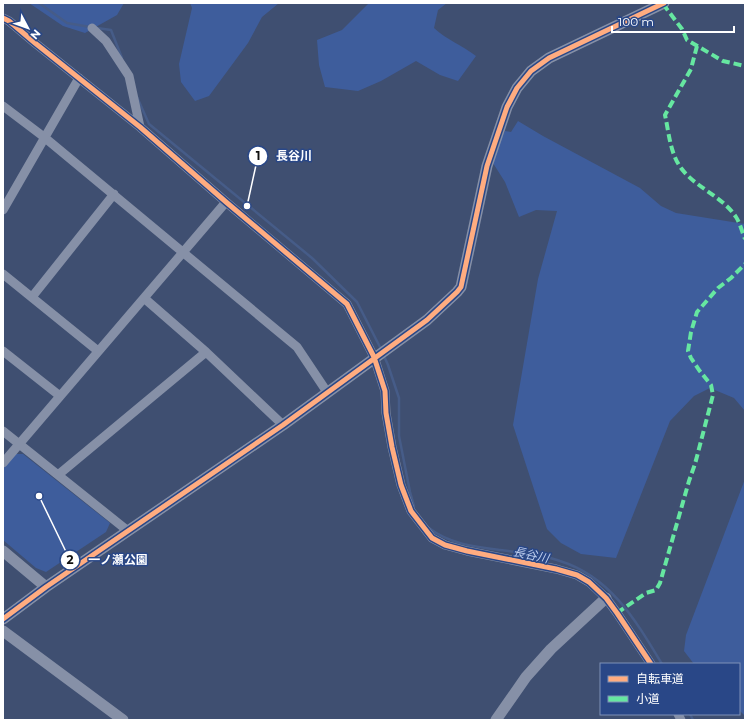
<svg xmlns="http://www.w3.org/2000/svg" width="748" height="723" viewBox="0 0 748 723" font-family="Montserrat,'Noto Sans JP',sans-serif">
<style>
.green{fill:#3e5d9c}
.lines{fill:none;stroke-linecap:round;stroke-linejoin:round}
.stream{stroke:#465c88;stroke-width:2.5}
.minor{stroke:#8690a7;stroke-width:9}
.tertiary{stroke:#8690a7;stroke-width:11}
.quiet{stroke:#66e7a1;stroke-width:4;stroke-dasharray:8 4;stroke-linecap:butt}
.cycleway-casing{stroke:#294787;stroke-width:8}
.cycleway{stroke:#ffac80;stroke-width:5}
.labels{text-anchor:middle;stroke-width:3;stroke-linejoin:round;paint-order:stroke}
.water-label{font-size:12px;font-style:italic;fill:#c0d0ef;stroke:#294787}
.leader{fill:none;stroke:#fff;stroke-width:1.5}
.callout-dot{fill:#fff;stroke:#294787;stroke-width:1.5}
.mark-label{font-size:12px;text-anchor:middle;font-weight:bold;fill:#111}
.callout-label{font-size:12px;text-anchor:middle;font-weight:bold;fill:#fff;stroke:#294787;stroke-width:3;stroke-linejoin:round;paint-order:stroke}
</style>
<rect width="100%" height="100%" fill="#3f4f71"/>
<path class="green" d="M29,3H124L117,15L85,33L63,26Z
M190,3H279L262,17L248,43L209,96L195,101L181,82L179,64L192,8Z
M369,3H447L438,10L434,28C447,40 462,45 476,56L458,81L440,75L416,61L381,81L358,91L325,87L319,65L317,40L342,30Z
M518,121L543,136L640,188L661,206L676,213L745,224V411L734,398L710,388L694,396L670,421L616,558L581,554L561,543L547,529L513,425L538,279L557,211L536,210L519,217L505,182L491,160L505,131L511,132Z
M15,454H23L110,523L106,532L46,572L36,568L3,540V469Z
M745,479V716L739,710V664H694L684,651L686,635Z"/>
<g class="lines">
<path class="stream" d="M39,3L67,23L90,27
M97,28L111,30L122,58
M137,97L149,124L312,258L357,302L381,349
M384,356L388,365L399,398V436L410,492L414,506
M429,528C449,544 476,547 500,550C520,553 541,554 560,561C611,577 636,621 662,664
M690,714L693,720"/>
<path class="minor" d="M3,18L9,21L35,43L140,127L226,202L347,304L374,357L385,391L386,413L392,447L401,485L411,511L432,538L445,545L467,551L556,569L577,575L589,582L606,598L617,613L651,664
M92,28L106,41L129,76L140,127
M3,106L44,137L297,347L327,392
M3,210L79,78
M3,274L98,351
M32,297L114,194
M144,298L206,352L283,425
M3,351L60,396
M3,431L128,531
M3,463L226,202
M58,475L206,352
M678,714L681,720"/>
<path class="tertiary" d="M3,551L46,587
M3,619L46,587L283,425L427,320L457,292L461,287L487,166L507,107L517,88L531,71L549,58L664,3
M3,631L123,720
M496,720L526,677L551,649L606,598"/>
<path class="quiet" d="M663,4L682,29L687,40L723,61L745,66
M697,46L691,69L665,115C669,133 670,153 681,168C696,188 722,196 736,217C740,223 742,232 745,239
M617,613L646,593L656,590L660,583L689,481L695,464L713,395L711,385L699,370L691,358L688,351L691,332L697,312L718,288L731,278L745,264"/>
<g class="cycleway-casing">
<path id="cycleway" d="M3,18L9,21L35,43L140,127L226,202L347,304L374,357L385,391L386,413L392,447L401,485L411,511L432,538L445,545L467,551L556,569L577,575L589,582L606,598L617,613L651,664
M3,619L46,587L283,425L427,320L457,292L461,287L487,166L507,107L517,88L531,71L549,58L664,3"/>
</g>
<use href="#cycleway" class="cycleway"/>
</g>
<g class="labels">
<g class="water-label">
<text transform="translate(531 555) rotate(12)" y="4">長谷川</text>
</g>
</g>
<path class="leader" d="M247 206L258 156M39 496L70 560"/>
<g class="callout-dot">
<circle cx="247" cy="206" r="4"/>
<circle cx="39" cy="496" r="4"/>
<circle cx="258" cy="156" r="10"/>
<circle cx="70" cy="560" r="10"/>
</g>
<g class="mark-label">
<text x="258" y="160">1</text>
<text x="70" y="564">2</text>
</g>
<g class="callout-label">
<text x="294" y="160">長谷川</text>
<text x="118" y="564">一ノ瀬公園</text>
</g>
<rect width="748" height="723" fill="none" stroke="#ffffff" stroke-width="8"/>
<rect x="600" y="663" width="140" height="52" fill="#294787" stroke="#7f91b7"/>
<rect x="608" y="676" width="20" height="6" fill="#ffac80" stroke="#7f91b7"/>
<text x="636" y="683" font-size="12" fill="#ffffff">自転車道</text>
<rect x="608" y="696" width="20" height="6" fill="#66e7a1" stroke="#7f91b7"/>
<text x="636" y="703" font-size="12" fill="#ffffff">小道</text>
<g transform="translate(28 28) rotate(131)" stroke="#294787" stroke-width="3" paint-order="stroke">
<path d="M0-3L7 15L0 10L-7 15Z" fill="#ffffff"/>
<text y="-6" font-size="11" font-weight="bold" text-anchor="middle" fill="#ffffff">N</text>
</g>
<path d="M612 26v6h122v-6" fill="none" stroke="#ffffff" stroke-width="2"/>
<text x="618" y="26" font-size="12" fill="#ffffff" stroke="#294787" stroke-width="3" paint-order="stroke">100 m</text>
</svg>
